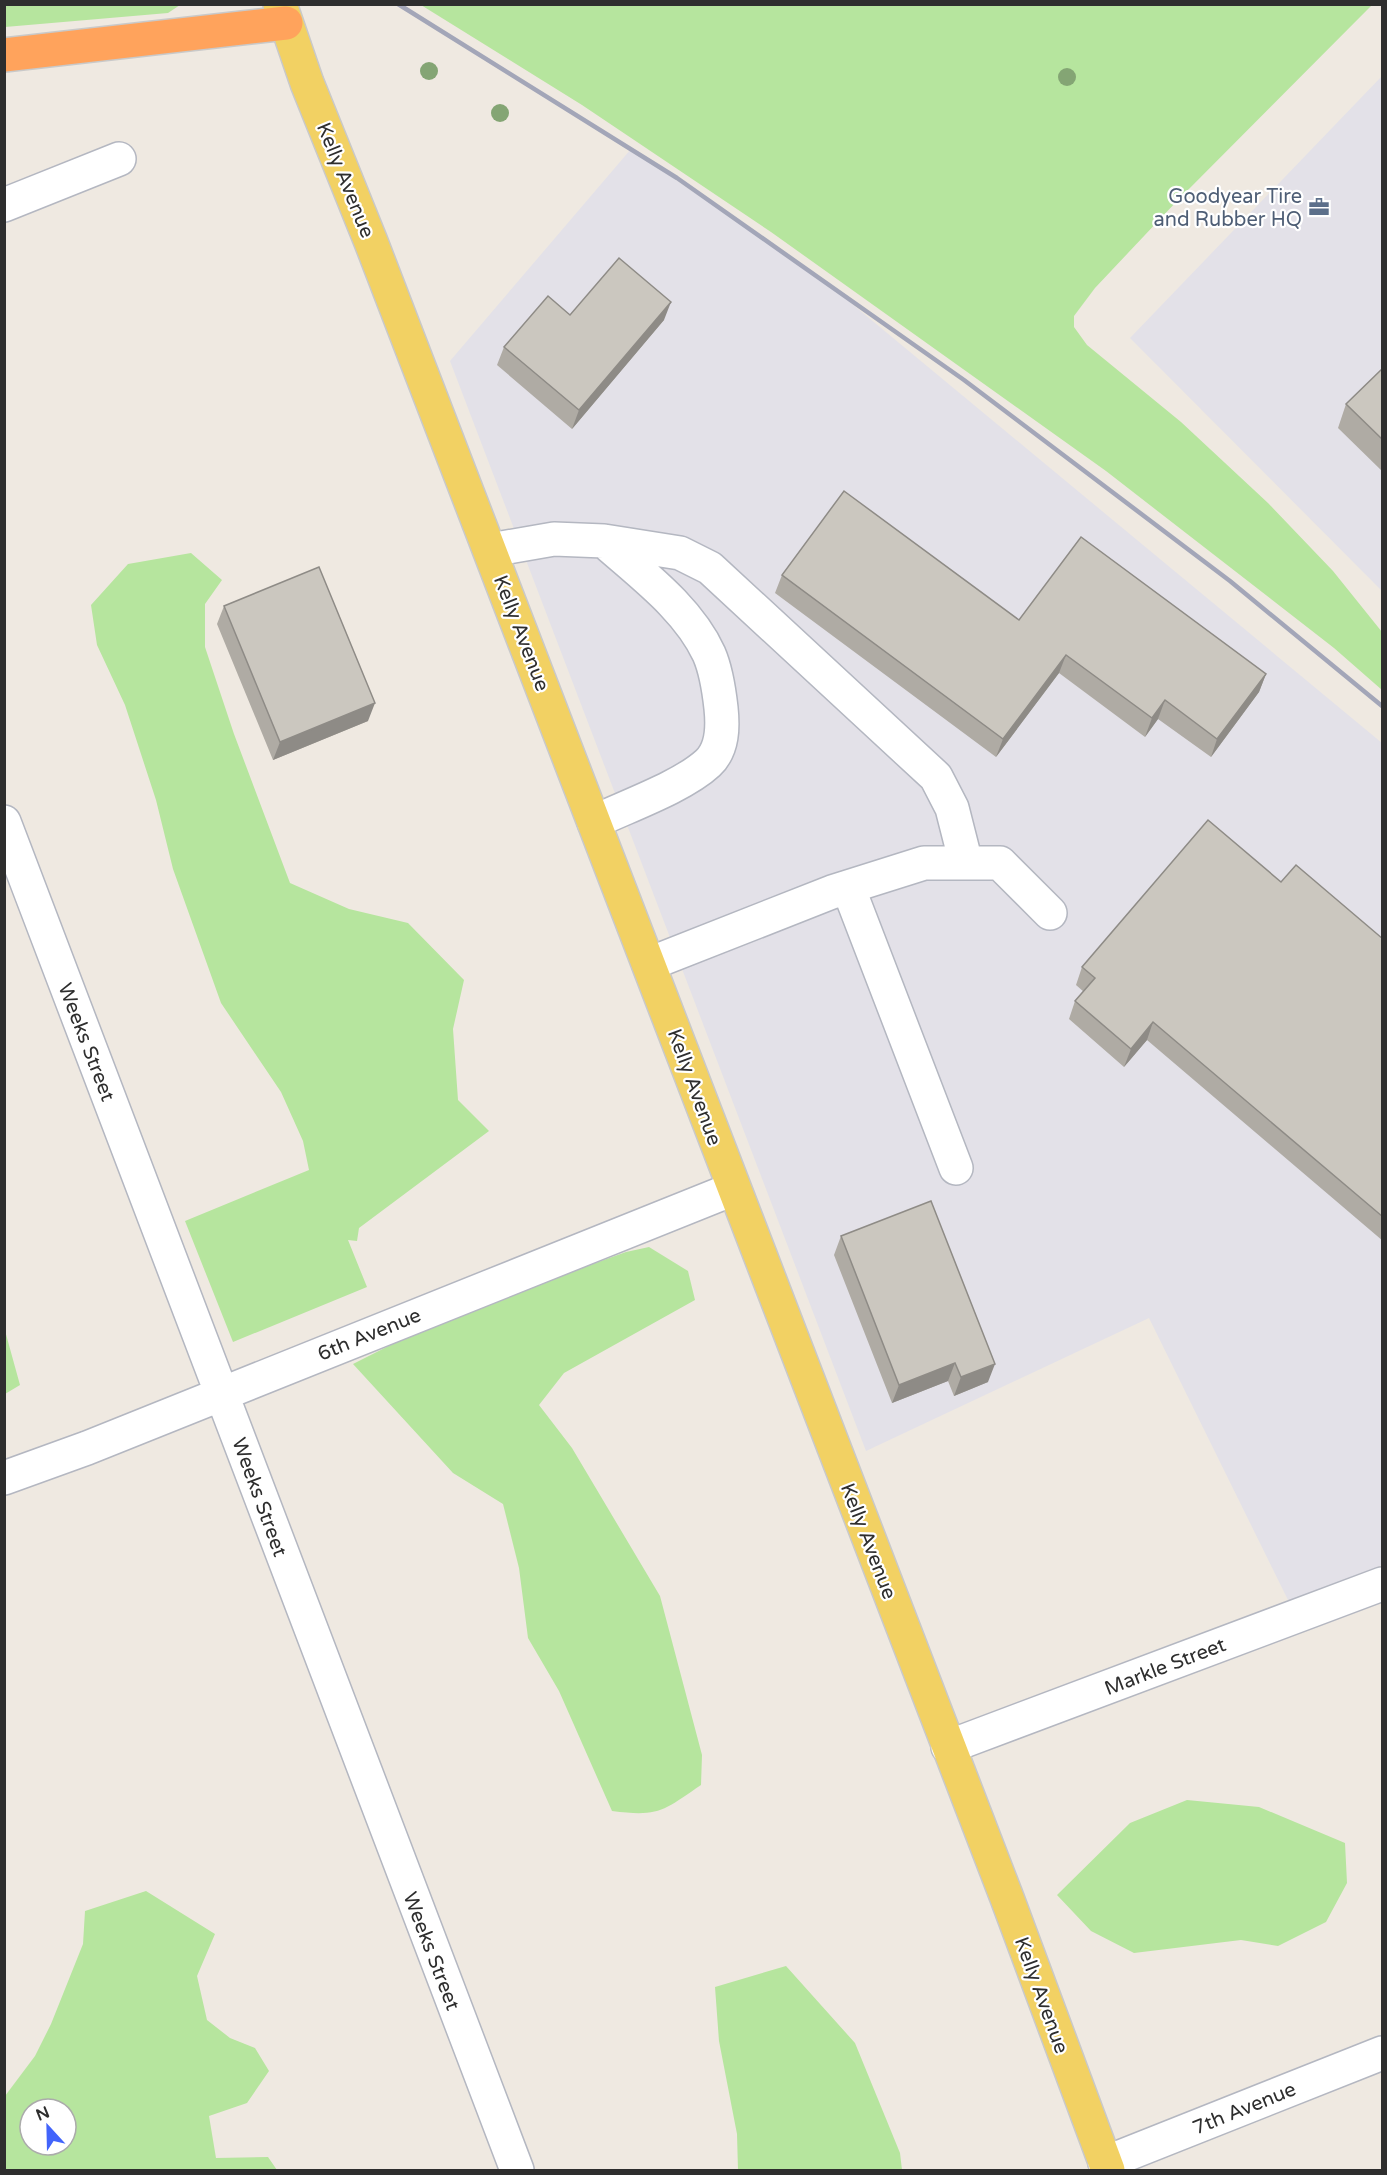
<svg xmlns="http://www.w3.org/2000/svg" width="1387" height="2175" viewBox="0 0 1387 2175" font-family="'Varela Round',sans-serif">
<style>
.industrial{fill:#e3e1e8}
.green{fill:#b6e59e;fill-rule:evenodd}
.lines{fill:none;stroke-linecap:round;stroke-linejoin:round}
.minor-casing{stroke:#b4b7c1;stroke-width:36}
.major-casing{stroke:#c9c9c9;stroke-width:36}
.highway-casing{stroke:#c9c9c9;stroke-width:36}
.minor{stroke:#fff;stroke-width:33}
.major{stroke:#f2d163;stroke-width:33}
.highway{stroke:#ffa35c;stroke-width:33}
.rail{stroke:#a3a6b8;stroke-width:4.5}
.tree{fill:#84a574}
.wall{fill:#afaba4}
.shaded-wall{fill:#8e8b86}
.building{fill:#cbc7bf;stroke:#8e8b86;stroke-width:1.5}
.labels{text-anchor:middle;stroke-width:4.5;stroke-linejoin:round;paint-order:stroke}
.street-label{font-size:20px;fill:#2e2e2e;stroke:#fff}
.service-label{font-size:20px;fill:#4e5e75;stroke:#fff;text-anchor:end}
</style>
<rect width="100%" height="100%" fill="#efe9e1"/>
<path class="industrial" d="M1382,76V591L1130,338Z
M631,149L834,289L1382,743V1565L1289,1602L1149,1318L866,1451L450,361Z"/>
<path class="green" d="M4,5L5,4L180,5L168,13L5,27Z
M421,5H1372L1177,201L1095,288L1074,316V327L1087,345L1181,422L1268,503L1333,571L1382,632V690L1334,648L1106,471L771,232L582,105Z
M191,553L222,580L205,604V647L234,734L290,883L349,909L408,923L464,980L453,1029L458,1100L489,1131L359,1228L357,1241L348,1240L367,1287L233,1342L185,1221L309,1170L303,1141L281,1092L221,1003L173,869L156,800L125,705L97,645L91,605L128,564Z
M649,1247L688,1271L695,1300L564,1373L539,1405L572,1448L660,1596L702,1755L701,1785C663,1811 659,1817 612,1811L559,1691L528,1638L519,1568L503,1504L453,1473L353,1364L448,1316L626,1252Z
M4,1327L20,1385L5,1394H4Z
M1187,1800L1259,1807L1345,1843L1347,1883L1326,1922L1278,1946L1241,1940L1134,1953L1091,1931L1057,1895L1130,1823Z
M146,1891L215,1934L197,1976L207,2020L230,2038L255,2048L269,2071L247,2103L209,2116L216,2158L268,2157L277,2170H5V2096L35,2056L51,2024L83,1944L85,1911ZM30,2109H66V2145H30Z
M786,1966L855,2043L900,2153L902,2170H738L737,2134L719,2041L715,1987Z"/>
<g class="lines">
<g class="minor-casing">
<path id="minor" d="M4,205L119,159
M490,550L554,539L604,541L680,553L710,568L936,777L952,808L966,863
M4,822C174,1272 344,1722 517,2170
M594,822C627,806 682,787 708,763C723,749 723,727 721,708C719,690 716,670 709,654C688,608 641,574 604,541
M848,887L956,1168
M649,964L832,892L924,863H1000L1050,913
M4,1478L87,1448L733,1189
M948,1747L1382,1584
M1105,2163L1382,2053"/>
</g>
<g class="major-casing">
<path id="major" d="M280,4L307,83L371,242L1007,1898L1108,2170"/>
</g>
<g class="highway-casing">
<path id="highway" d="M4,55L286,23"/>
</g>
<use href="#minor" class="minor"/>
<use href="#major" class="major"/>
<use href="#highway" class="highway"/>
<path class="rail" d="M398,4L677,178L964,380L1230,581L1382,706"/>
</g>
<g class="tree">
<circle cx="429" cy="71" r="9"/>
<circle cx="1067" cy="77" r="9"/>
<circle cx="500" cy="113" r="9"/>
</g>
<path class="wall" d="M570,315L664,320L572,429L497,365L504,347Z
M1383,368V472L1338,428L1346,404Z
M782,575L1019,620L1266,674L1259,692L1211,757L1158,719L1145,737L1059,673L996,757L775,593Z
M224,606L368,721L273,760L217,624Z
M1281,882L1383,939V1241L1147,1040L1124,1067L1069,1019L1075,1001L1084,992L1076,985L1082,967Z
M841,1236L988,1382L954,1396L948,1381L892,1403L834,1255Z"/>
<path class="shaded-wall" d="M671,302L664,320L572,429L579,410Z
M1066,655L1059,673L996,757L1003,739Z
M1266,674L1259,692L1211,757L1217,739Z
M1165,700L1158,719L1145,737L1152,718Z
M375,703L368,721L273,760L280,742Z
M1153,1022L1147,1040L1124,1067L1131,1049Z
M955,1363L948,1381L892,1403L899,1385Z
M995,1364L988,1382L954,1396L961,1377Z"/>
<path class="building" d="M619,258L671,302L579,410L504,347L548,296L570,315Z
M1383,368V440L1346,404Z
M844,491L1019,620L1081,537L1266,674L1217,739L1165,700L1152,718L1066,655L1003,739L782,575Z
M319,567L375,703L280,742L224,606Z
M1208,820L1281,882L1296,865L1383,939V1217L1153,1022L1131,1049L1075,1001L1095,978L1082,967Z
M931,1201L995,1364L961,1377L955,1363L899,1385L841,1236Z"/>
<defs>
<g id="office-bare" transform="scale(1.62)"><path d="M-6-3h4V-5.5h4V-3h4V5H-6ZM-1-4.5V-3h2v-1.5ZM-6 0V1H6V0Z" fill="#5c6f8a" stroke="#fff" stroke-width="2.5" paint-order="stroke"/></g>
</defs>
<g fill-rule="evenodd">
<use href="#office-bare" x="1319" y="207"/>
</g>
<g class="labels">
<g class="street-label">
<text transform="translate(346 180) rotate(68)" y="7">Kelly Avenue</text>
<text transform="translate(522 633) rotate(69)" y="7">Kelly Avenue</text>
<text transform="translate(87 1042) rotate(69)" y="7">Weeks Street</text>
<text transform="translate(695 1087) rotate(70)" y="7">Kelly Avenue</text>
<text transform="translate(369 1334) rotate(-22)" y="7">6th Avenue</text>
<text transform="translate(260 1497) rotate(70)" y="7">Weeks Street</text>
<text transform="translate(869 1541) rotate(69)" y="7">Kelly Avenue</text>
<text transform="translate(1165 1666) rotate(-21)" y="7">Markle Street</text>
<text transform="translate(432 1951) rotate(69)" y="7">Weeks Street</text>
<text transform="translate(1042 1995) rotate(70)" y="7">Kelly Avenue</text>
<text transform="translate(1244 2108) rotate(-22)" y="7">7th Avenue</text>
</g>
<g class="service-label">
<text x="1302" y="203">Goodyear Tire<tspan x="1302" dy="23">and Rubber HQ</tspan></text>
</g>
</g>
<rect width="1387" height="2175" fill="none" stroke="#2e2e2e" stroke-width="12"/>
<g transform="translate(48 2127) rotate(338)"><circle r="28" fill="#ffffff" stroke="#ababab" stroke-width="1.5"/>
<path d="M0-4.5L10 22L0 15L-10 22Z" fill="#4264fb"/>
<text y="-9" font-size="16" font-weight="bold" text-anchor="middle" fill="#2e2e2e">N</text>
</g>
</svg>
